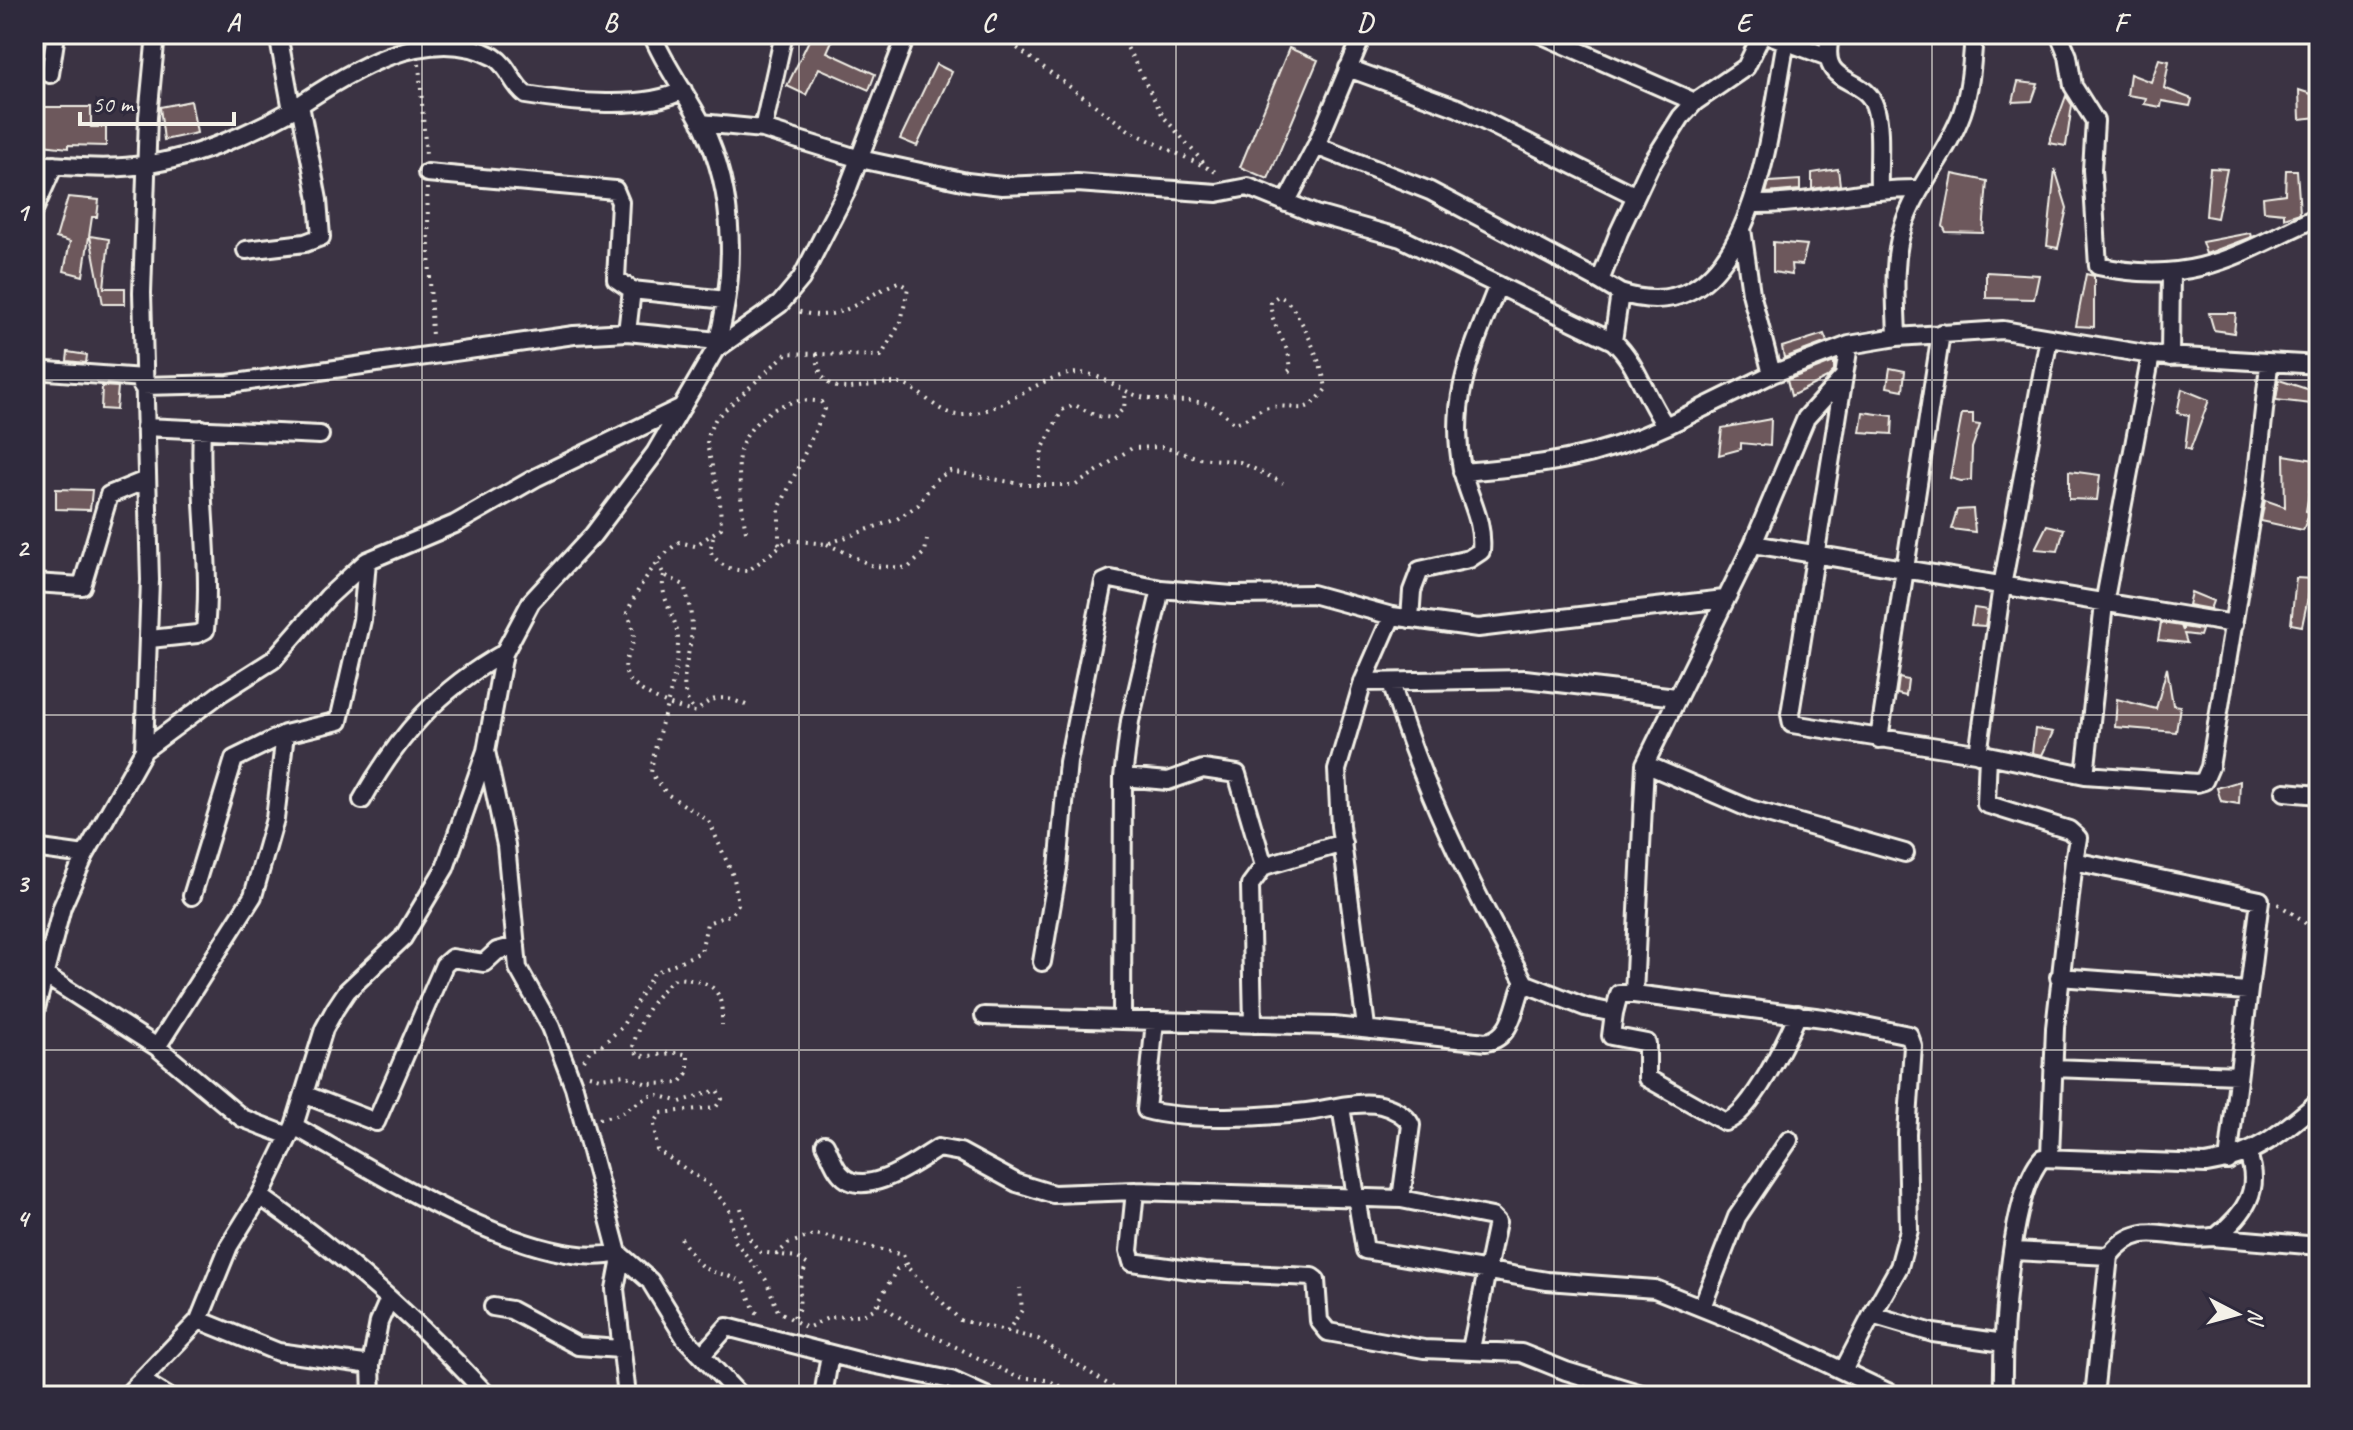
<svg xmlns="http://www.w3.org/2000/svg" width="2353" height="1430" viewBox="0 0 2353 1430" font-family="Caveat,sans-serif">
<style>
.building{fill:#6d585b;stroke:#f4f1e8;stroke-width:2}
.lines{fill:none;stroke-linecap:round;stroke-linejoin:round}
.minor-casing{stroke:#f4f1e8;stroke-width:22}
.path{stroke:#f4f1e8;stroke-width:4;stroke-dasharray:2 6;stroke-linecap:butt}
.minor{stroke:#2f2a3d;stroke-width:16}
.grid{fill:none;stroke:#f4f1e8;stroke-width:2;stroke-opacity:0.55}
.neatline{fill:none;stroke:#f4f1e8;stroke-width:3}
.grid-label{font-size:26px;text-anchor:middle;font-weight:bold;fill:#f4f1e8}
</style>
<rect width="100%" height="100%" fill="#3b3343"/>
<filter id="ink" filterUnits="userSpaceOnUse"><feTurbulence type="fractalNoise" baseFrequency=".0125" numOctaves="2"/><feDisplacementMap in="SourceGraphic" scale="16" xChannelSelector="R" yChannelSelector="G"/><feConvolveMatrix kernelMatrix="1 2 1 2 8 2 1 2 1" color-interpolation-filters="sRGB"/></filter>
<g filter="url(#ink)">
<path class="building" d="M812,34H835L827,52L875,74L869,90L819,68L806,95L787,86Z
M1289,48L1318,60L1268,179L1240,167Z
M2159,59L2169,61L2164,88L2192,99L2190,106L2162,101L2161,107L2144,104L2146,98L2127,95L2130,74L2151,82Z
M936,64L952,72L917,146L900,139Z
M2018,82L2038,84L2032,101L2013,102Z
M2299,90L2317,96L2319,117L2300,119Z
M2066,96L2072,105L2066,146L2049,143Z
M191,101L197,133L164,140L160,107Z
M34,107H91V127H106V146L68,145V148L34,144Z
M2210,168L2227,169L2217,218L2206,216Z
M1838,169L1840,185L1812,189V173Z
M2055,169L2067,208L2058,248L2047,246Z
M2286,170H2297L2300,213L2284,218V213L2264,211L2263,197L2285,194Z
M1953,174L1987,181L1983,233L1946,232L1943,226Z
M1800,180V190L1766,193L1769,182Z
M68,197L99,200L97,217H92L83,276L64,271L70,242L56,238Z
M2250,233L2251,237L2206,254L2202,242Z
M90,236L109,239L104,288H125V304H103Z
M1773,242L1807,245L1802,265L1791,264L1792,275L1773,272Z
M1986,272L2039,275L2034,299L1986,298Z
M2086,274L2094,276V327L2076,326Z
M2209,313H2236L2234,333L2214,330Z
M1824,334L1827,342L1784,358L1782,347Z
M68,352L87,355L86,363L67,361Z
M1834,362V371L1827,378L1791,396L1787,380Z
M1890,368L1905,371L1903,390L1887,387Z
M2279,380L2319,393V405L2276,400Z
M102,386L118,387L116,410L101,409Z
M2182,389L2209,400L2190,450L2185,448L2189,415L2177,413Z
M1863,412L1893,416L1892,434L1860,432Z
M1962,414H1973V424L1980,425L1972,448L1971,480L1961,481L1950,478Z
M1771,419L1770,446L1741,443V449L1719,455L1722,428Z
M2284,455L2315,460L2306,511L2310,512L2303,530L2261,521L2265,500L2285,507Z
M2069,471L2100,475L2097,500L2069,499Z
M56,489L92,490L90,510L56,509Z
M1973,509L1975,532L1951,529L1957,510Z
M2047,525L2064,529L2058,551L2035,549Z
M2296,578L2312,579L2302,626L2291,624Z
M2191,592L2213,601L2210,609L2188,605Z
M1974,608L1988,610L1985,626L1971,625Z
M2161,623L2181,626L2183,631V627L2202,630L2200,636L2184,634L2187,643L2158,640Z
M2167,668L2173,705L2180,706L2176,732L2115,727L2117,699L2156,709Z
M1899,678L1908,680L1906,696L1897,694Z
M2035,729L2053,732L2042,755L2032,753Z
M2240,781L2239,804L2221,801L2217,788Z"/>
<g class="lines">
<g class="minor-casing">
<path id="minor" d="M652,34C665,67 687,94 703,126C736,194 737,278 715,350L655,453L593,535L531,602L504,653L486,751L506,845L518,968L551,1027L574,1087L618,1253L650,1281L685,1338L740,1396
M1540,34L1695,102
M1766,34L1828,57
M1831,34C1816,89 1865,73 1875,107C1882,128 1878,165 1879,188
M2059,34L2068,56L2073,86L2095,121L2092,170L2098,266C2192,287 2239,254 2319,216
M1348,68L1458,108L1636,196
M50,74L56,34
M292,110C346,73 428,21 494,57C509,66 512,85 526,95C568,102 645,111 683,90
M701,123L763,129L860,159L967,182L1002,186L1077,183L1217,193L1248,187L1315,214L1401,238L1613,341C1637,362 1647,401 1666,426L1772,374L1849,345L1897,337L2003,330L2151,355L2319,365
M763,129L784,34
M1316,146L1430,191L1600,281
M34,164C67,166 101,170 134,166C187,161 246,136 292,110L278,34
M427,173L615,190L620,202L616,279L632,290L726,300
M1286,203L1316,146L1363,34
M1752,204C1809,205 1863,188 1920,189
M34,210L54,165
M1742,229L1751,293L1772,374
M246,250L305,243L321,237L318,200L300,105
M1620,293C1755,337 1769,126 1786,41
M627,332L632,290
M1897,337C1896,301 1892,262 1903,227C1916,186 1947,154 1962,113C1971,87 1972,60 1974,34
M1613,341L1620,293L1600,281L1619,232L1650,166L1681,117L1695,102L1746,67L1762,34
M715,350L780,304L801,279L847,190L907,34
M2170,357L2171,273
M34,370L143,378
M1844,376L1790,714L1792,724L1988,755L2085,775L2197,783L2204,781L2210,767L2255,491L2269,365
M142,386L229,384L574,335L627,332L718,341
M145,427L320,435
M1462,472C1538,466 1596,459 1666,426
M1753,544L2234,624
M34,583L82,586L109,495L146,480
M1410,619L1412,591L1420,570L1469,559L1481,551C1484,519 1468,498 1462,469C1448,398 1473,349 1498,285
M150,639L197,634L205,630C212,563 198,496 202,429
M1363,682L1525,679L1676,697
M1391,682C1422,789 1472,888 1526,985
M1879,739L1941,333
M144,750L221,693L273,660L328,597L367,561L455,524L537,477L682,407
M1978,754L2002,586L2049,338
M1988,755L1986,804L2069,830L2078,838L2074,861
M1645,764L1750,809L1905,853
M2085,775L2104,604L2151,355
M1123,777L1168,781L1203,769L1237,774L1264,866
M2285,792L2319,795
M362,800C398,736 439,689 504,653
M34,848L85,855
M192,896L234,759L285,734L339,721L362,620L367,561
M1042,962L1058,868L1068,762L1104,582L1111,579L1161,589
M43,974L157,1047L242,1118L289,1136
M2059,977L2247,991
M1634,994L1645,764L1753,544L1806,418L1844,376L1849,345
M1614,1013L1611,1036L1647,1043V1078L1725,1122C1751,1115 1787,1039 1798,1014
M34,1016L62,907L85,855L144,750L150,580L142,293L148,117L156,34
M984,1016L1334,1026L1486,1042C1511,1038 1514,1009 1521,989L1529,985L1585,1007L1614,1013L1619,994H1634L1831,1019L1909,1035L1913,1046L1907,1134L1909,1230L1899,1267L1872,1315
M1122,1019L1123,777L1130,721L1161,589L1232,595L1312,594L1392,616L1478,628L1724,599
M1155,1021L1146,1110C1185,1121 1266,1117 1307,1112C1330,1109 1359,1100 1381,1105C1393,1108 1406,1115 1411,1125L1401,1199
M1253,1024L1250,885L1264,866L1343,843
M1366,1027L1340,826L1337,770L1363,682L1392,616
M157,1047L253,896L275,819L285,734
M2053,1068L2238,1075
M306,1095L376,1122L444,965L452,958L484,963L497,951L516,946
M1341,1107L1365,1250L1547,1281L1655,1289L1750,1327L1896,1396
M294,1126C370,1168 534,1274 618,1253
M825,1144C830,1153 833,1165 840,1173C863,1202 917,1161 938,1148L960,1152L1017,1183L1053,1194L1135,1191L1401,1199L1492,1217L1497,1222L1471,1349
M2050,1156L2055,1028L2074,861L2260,900L2228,1161
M1135,1191L1129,1251L1132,1262L1204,1272L1312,1277L1316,1280L1319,1321L1328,1332L1424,1349L1521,1353L1566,1371L1648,1396
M260,1196C343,1254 419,1321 488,1396
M2211,1237L2319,1246
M2014,1251L2109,1256C2141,1214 2174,1245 2217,1236C2245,1214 2262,1189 2248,1155
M621,1258L615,1289L627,1396
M493,1307L511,1310L578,1346L620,1349
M1702,1307L1737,1217L1789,1140
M199,1320L278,1352L371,1365L379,1322L389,1299
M702,1355L727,1327L862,1362L951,1380L986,1396
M371,1365L372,1396
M1844,1369L1872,1315L1933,1333L2004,1343
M141,1380L167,1396
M126,1396L199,1320L229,1246L260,1196L294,1126L324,1029L335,1009L347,991L403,938L445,868L486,751
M823,1396L830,1354
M2003,1396C2002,1343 2008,1196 2042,1158L2206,1164C2254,1157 2283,1132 2319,1101
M2094,1396L2109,1256"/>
</g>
<path class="path" d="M998,34L1130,131L1218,173
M1120,34L1163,116L1208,168
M419,64L426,155
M427,188L432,339
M817,354C820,413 873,375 904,385C925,392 939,417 963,415C999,413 1030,383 1064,375C1095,367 1112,387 1138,396C1162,404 1184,398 1204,403C1216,406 1225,414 1234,423C1248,421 1256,409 1269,407C1300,403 1302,420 1326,389C1324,369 1297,299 1278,296L1271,301C1268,326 1293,346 1290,370L1284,375
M1038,485L1042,450L1062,410L1075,405L1096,416L1114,418L1124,408L1126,390
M746,531C743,520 737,465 739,455C747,419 785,394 821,402L825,409L779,509V545
M713,537L710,551C720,567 730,570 748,571L788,540L827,544L897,519L918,505L935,480L950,471L1026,485H1076L1132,448L1163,447L1199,458L1240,462L1283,483
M827,544L873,566L908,568L925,552L927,540
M658,563L664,575L684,585C688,599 692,615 692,629C691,655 674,689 694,710
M746,705C724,696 714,694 696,712C679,710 631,692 626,673C621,649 645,648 627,613C637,588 657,558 679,542L695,546L721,528L720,500L707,445L708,433L716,418L787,353L881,356L901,322L908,288L898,282C859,298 842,325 797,311
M2278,904L2301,919L2319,937
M584,1060L591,1049L601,1046L621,1028L654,973L701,952L707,923L732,914L738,904L734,878L709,821L667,794L651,773C656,728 678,687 678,640C678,617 658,598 664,575
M589,1075L600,1078L624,1075L647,1084L680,1083L688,1073V1055C671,1049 655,1059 638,1055L633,1047C639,1020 654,994 676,978C713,982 723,986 722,1025
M599,1119L619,1114L649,1096L658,1095L680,1102L717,1090L722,1099L716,1107L661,1113L654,1124L657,1150L707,1183L722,1200L729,1210L735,1241L766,1280L778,1311L807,1328L828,1318L865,1314L874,1309L897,1269L905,1265L960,1320L1038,1339L1126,1396
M741,1208L750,1239L760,1252L796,1257L807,1264L801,1278L799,1308L793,1319
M681,1238C706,1280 705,1265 743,1282L755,1311L762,1317
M776,1255L788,1244L816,1234L903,1255L908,1266
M879,1303L909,1324L1017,1377L1047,1380L1082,1396
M1007,1332L1022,1310L1020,1288"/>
<use href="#minor" class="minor"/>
</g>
</g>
<path class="grid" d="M422,34V1396M799,34V1396M1176,34V1396M1554,34V1396M1932,34V1396M34,380H2319M34,715H2319M34,1050H2319"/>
<rect width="2353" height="1430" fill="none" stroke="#2f2a3d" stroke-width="88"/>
<g transform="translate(2237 1314) rotate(96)" stroke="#2f2a3d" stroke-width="6" paint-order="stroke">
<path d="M0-6L14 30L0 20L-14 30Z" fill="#f4f1e8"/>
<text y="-12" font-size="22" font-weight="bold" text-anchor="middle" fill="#f4f1e8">N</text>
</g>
<path d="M80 112v12h154v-12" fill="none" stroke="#f4f1e8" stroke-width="4"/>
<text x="92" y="112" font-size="24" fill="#f4f1e8" stroke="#2f2a3d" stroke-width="6" paint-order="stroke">50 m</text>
<rect x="44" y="44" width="2265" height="1342" class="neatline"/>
<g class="grid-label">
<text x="233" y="31">A</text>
<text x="610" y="31">B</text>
<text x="988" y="31">C</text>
<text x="1365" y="31">D</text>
<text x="1743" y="31">E</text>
<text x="2120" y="31">F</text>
<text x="22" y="221">1</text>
<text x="22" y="556">2</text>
<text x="22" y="892">3</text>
<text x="22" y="1227">4</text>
</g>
</svg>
